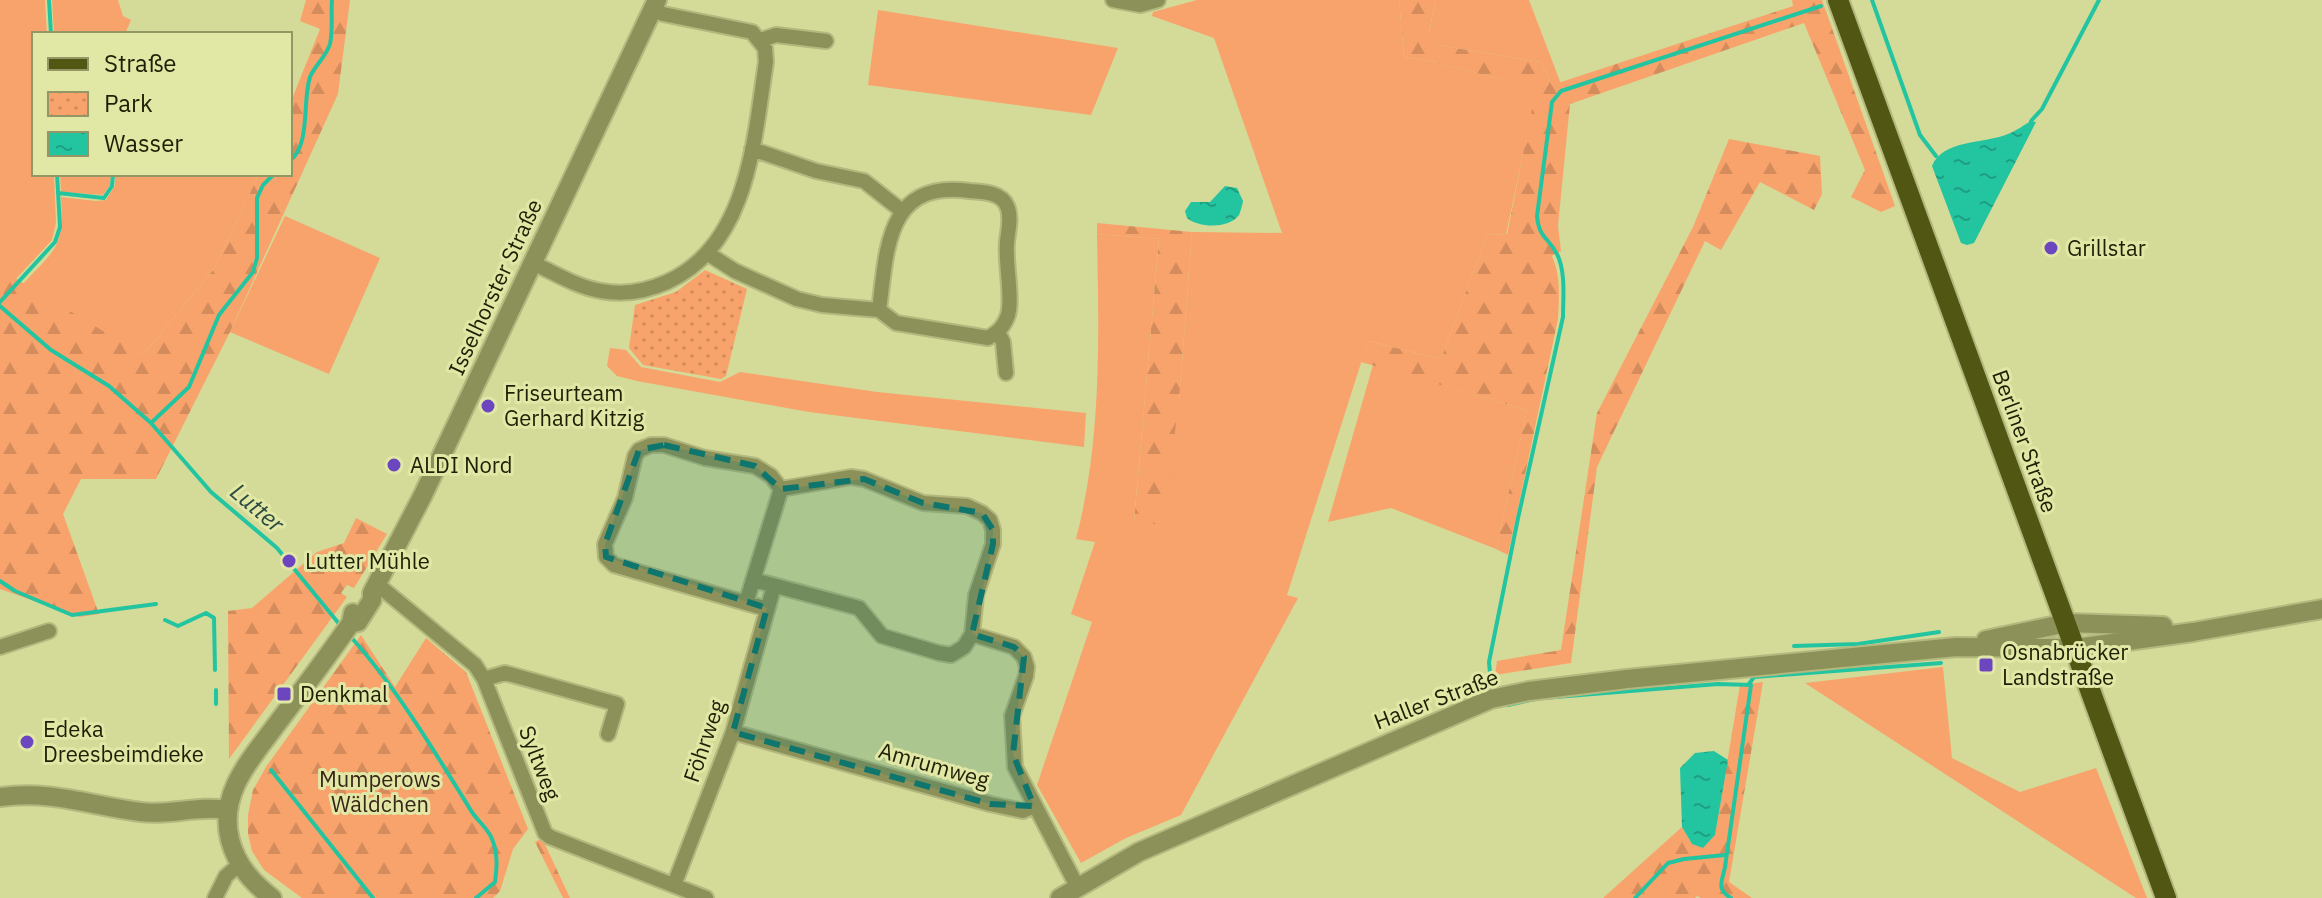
<svg xmlns="http://www.w3.org/2000/svg" width="2322" height="898" viewBox="0 0 2322 898" font-family="'IBM Plex Sans',sans-serif">
<style>
.grass{fill:#f8a36c}
.forest{fill:url(#forest-firs)}
.park{fill:url(#park-dots)}
.water{fill:url(#water-ripples)}
.lines{fill:none;stroke-linecap:round;stroke-linejoin:round}
.stream{stroke:#23c5a1;stroke-width:4}
.minor-casing{stroke:#b3b87e;stroke-width:18}
.tertiary-casing{stroke:#b3b87e;stroke-width:22}
.primary-casing{stroke:#b3b87e;stroke-width:24}
.minor{stroke:#8c915a;stroke-width:14}
.tertiary{stroke:#8c915a;stroke-width:18}
.primary{stroke:#525613;stroke-width:20}
.marked{fill:#0f766e;fill-opacity:0.2;stroke:#0f766e;stroke-width:6;stroke-dasharray:16 10;stroke-linejoin:round}
.poi-dot{fill:#6b46bf;stroke:#e1e7a5;stroke-width:3}
.labels{text-anchor:middle;stroke-width:6;stroke-linejoin:round;paint-order:stroke}
.poi-label{font-size:22px;fill:#1e1f05;stroke:#e1e7a5;text-anchor:start}
.street-label{font-size:22px;fill:#1e1f05;stroke:#e1e7a5}
.park-label{font-size:22px;fill:#3a2417;stroke:#e1e7a5}
.water-label{font-size:24px;font-style:italic;fill:#2d4b42;stroke:#e1e7a5}
</style>
<defs>
<pattern id="forest-firs" width="22" height="20" patternUnits="userSpaceOnUse" patternTransform="scale(2)"><rect width="22" height="20" fill="#f8a36c"/><path d="M5 1l3.5 6h-7zM16 11l3.5 6h-7z" fill="#d48c5c"/></pattern>
<pattern id="park-dots" width="8" height="8" patternUnits="userSpaceOnUse" patternTransform="scale(2)"><rect width="8" height="8" fill="#f8a36c"/><path d="M2 2h.1M6 6h.1" fill="none" stroke="#d48c5c" stroke-width="1.8" stroke-linecap="round"/></pattern>
<pattern id="water-ripples" width="26" height="14" patternUnits="userSpaceOnUse" patternTransform="scale(2)"><rect width="26" height="14" fill="#23c5a1"/><path d="M2 4q2-2 4 0t4 0M15 11q2-2 4 0t4 0" fill="none" stroke="#1e9f81"/></pattern>
</defs>
<rect width="100%" height="100%" fill="#d4da98"/>
<path class="grass" d="M0,0H45L47,34H34V174H54L56,223L52,240L15,280L0,269Z
M52,0H118L123,16L131,20L125,34H54Z
M1197,0H1399L1404,57L1431,61L1537,89L1506,234L1487,235L1441,359L1368,341L1287,595L1298,598L1181,815L1126,838L1081,863L1037,785L1092,622L1071,614L1095,542L1076,539C1102,440 1099,335 1097,234L1159,239L1134,521L1179,401L1192,232L1282,233L1214,38L1152,16L1153,12Z
M1436,0H1529L1561,84L1552,85L1541,62L1437,45L1429,32Z
M878,10L1118,48L1091,115L868,85Z
M60,174H111L110,185L103,195L61,192Z
M115,174H259L214,269L143,355L22,285C56,248 64,249 61,197L96,201L106,200L115,185Z
M285,216L380,258L329,374L230,332Z
M610,348L626,350L641,367L720,382L740,372L877,392L1086,413L1084,447L809,412L637,381L617,376L607,366Z
M1373,365L1527,410L1496,549L1391,508L1328,522Z
M1943,667L1952,758L2020,792L2096,768L2147,898H2136L1805,683Z"/>
<path class="forest" d="M306,0H350L338,94L230,332L156,479H81L63,514L99,614L80,617L0,589V269L143,355L214,269L259,174H290V104L320,29L300,21Z
M1399,0H1436L1429,31L1437,45L1541,62L1552,85L1793,6L1792,0H1822L1895,206L1881,212L1851,197L1865,170L1804,23L1570,104L1558,226L1561,251L1552,256C1561,276 1559,298 1558,319L1508,555L1496,549L1527,410L1361,362L1368,341L1441,359L1487,235L1507,234L1536,89L1431,61L1404,57Z
M1729,139L1820,156L1822,194L1814,210L1760,182L1721,250L1705,241L1597,467L1571,663L1495,675L1497,661L1561,650L1597,413L1693,227Z
M1097,223L1192,232L1179,401L1163,525L1134,522L1159,239L1097,234Z
M356,518L387,534L354,588L347,585L341,593L347,597L229,759L228,611L252,608L317,552L344,543Z
M361,635L395,687L426,638L466,672L528,829L513,849L500,891L493,898H302L264,870L252,851L248,834V815L253,790L266,767Z
M1763,682L1729,882L1752,898H1701L1697,896L1695,898H1603L1682,827L1692,844L1715,835L1740,685Z
M542,838L570,898H563L535,842Z"/>
<path class="park" d="M705,270L747,289L726,376L721,379L643,365L629,348L635,305L676,292Z"/>
<path class="water" d="M2031,121L2036,122L1974,243L1967,245L1961,243L1932,166C1943,139 1984,144 2008,134C2016,131 2024,125 2031,121Z
M1225,186L1237,188L1243,201C1243,203 1240,213 1239,215C1229,229 1199,228 1187,218L1185,211L1191,202H1210Z
M1714,751L1728,760L1715,835L1703,848L1692,844L1682,827L1680,768L1695,753Z"/>
<g class="lines">
<path class="stream" d="M49,0L51,34
M1872,0L1920,135L1936,156
M2031,121L2042,109L2099,0
M290,161C311,144 302,101 310,77C315,65 326,57 330,44C333,31 331,14 332,0
M58,193L104,198L112,186L113,174
M0,302L55,242L60,227L57,174
M0,306L51,350L109,386L151,423L211,492L277,548L340,625
M151,423L189,387L219,315L253,272L257,258V198L263,185L274,174
M0,581L15,591L72,615L156,604
M165,620L178,626L206,613L214,618L215,670
M349,635C394,684 435,752 470,809C476,820 488,828 492,839C498,854 497,867 495,882L476,898
M1794,646L1858,644L1939,632
M1490,673L1489,662L1518,518L1563,317C1563,298 1566,272 1557,254C1548,237 1539,238 1537,216L1552,102L1561,91L1821,6
M1749,684L1754,677L1941,663
M216,690V704
M1543,698L1718,684L1751,685L1725,867C1722,882 1716,889 1731,898
M1508,705L1535,699
M271,770L373,898
M1635,898L1668,863L1684,859L1725,855"/>
<g class="minor-casing">
<path id="minor" d="M1113,0L1140,5L1158,0
M761,40L776,35L826,41
M752,149L816,171L864,181L902,211
M707,253L735,271L797,299L822,305L879,310L896,323L988,338C998,332 1004,327 1008,315C1013,298 1005,263 1007,242C1008,231 1012,217 1007,206C1001,192 983,192 970,191C886,179 887,249 879,310
M533,263C554,273 577,287 601,291C623,295 647,291 667,282C749,245 754,139 766,62L765,48L752,32L663,14L653,9
M998,332L1003,342L1006,373
M754,580L859,608L882,636L939,653L951,655L964,647L972,634L976,595L993,544V530L990,520L982,513L967,506L923,503L864,479L851,477L781,489
M378,585L475,665L484,679L545,833L550,837L706,898
M746,603L781,489
M767,609L614,565L606,557L605,544L625,498L635,456L639,450L651,445H664L705,458L755,466L771,476L781,489
M972,634L1014,647L1024,657L1027,667L1026,676L1012,716L1015,767L1078,888
M0,647L49,631
M484,679L505,673L617,704L608,734
M733,732L990,804L1023,811L1034,806
M674,885L733,732L774,586
M215,898L226,876L239,865"/>
</g>
<g class="tertiary-casing">
<path id="tertiary" d="M351,623L358,622L372,600V593L423,495L657,0
M1986,640L2067,623L2163,626
M0,797C51,790 92,806 141,812C170,816 197,805 227,810
M272,898C252,882 237,866 230,840C218,792 252,758 279,721C303,689 328,656 351,623L353,613
M1060,898L1139,852L1491,699L1529,691L1627,679L1956,647L2076,648L2193,632L2322,609"/>
</g>
<g class="primary-casing">
<path id="primary" d="M1838,0L2166,898"/>
</g>
<use href="#minor" class="minor"/>
<use href="#tertiary" class="tertiary"/>
<use href="#primary" class="primary"/>
</g>
<path class="marked" d="M664,445L755,466L781,489L864,479L923,503L982,513L993,530V544L972,634L1014,647L1024,657L1013,754L1034,806L990,804L733,732L767,608L606,557L605,544L639,450Z"/>
<g class="poi-dot">
<circle cx="2051" cy="248" r="8"/>
<circle cx="488" cy="406" r="8"/>
<circle cx="394" cy="465" r="8"/>
<circle cx="289" cy="561" r="8"/>
<rect x="1978" y="657" width="16" height="16" rx="4"/>
<rect x="276" y="686" width="16" height="16" rx="4"/>
<circle cx="27" cy="742" r="8"/>
</g>
<g class="labels">
<g class="poi-label">
<text x="2067" y="256">Grillstar</text>
<text x="504" y="401">Friseurteam<tspan x="504" dy="25">Gerhard Kitzig</tspan></text>
<text x="410" y="473">ALDI Nord</text>
<text x="305" y="569">Lutter Mühle</text>
<text x="2002" y="660">Osnabrücker<tspan x="2002" dy="25">Landstraße</tspan></text>
<text x="300" y="702">Denkmal</text>
<text x="43" y="737">Edeka<tspan x="43" dy="25">Dreesbeimdieke</tspan></text>
</g>
<g class="street-label">
<text transform="translate(495 287) rotate(-65)" y="8">Isselhorster Straße</text>
<text transform="translate(2025 441) rotate(70)" y="8">Berliner Straße</text>
<text transform="translate(1436 699) rotate(-21)" y="8">Haller Straße</text>
<text transform="translate(704 741) rotate(-71)" y="8">Föhrweg</text>
<text transform="translate(540 763) rotate(69)" y="8">Syltweg</text>
<text transform="translate(934 765) rotate(16)" y="8">Amrumweg</text>
</g>
<g class="park-label">
<text x="380" y="787">Mumperows<tspan x="380" dy="25">Wäldchen</tspan></text>
</g>
<g class="water-label">
<text transform="translate(257 508) rotate(40)" y="8">Lutter</text>
</g>
</g>
<rect x="32" y="32" width="260" height="144" fill="#e1e7a5" stroke="#939765" stroke-width="2"/>
<rect x="48" y="58" width="40" height="12" fill="#525613" stroke="#939765" stroke-width="2"/>
<text x="104" y="72" font-size="24" fill="#1e1f05">Straße</text>
<rect x="48" y="92" width="40" height="24" fill="url(#park-dots)" stroke="#939765" stroke-width="2"/>
<text x="104" y="112" font-size="24" fill="#1e1f05">Park</text>
<rect x="48" y="132" width="40" height="24" fill="url(#water-ripples)" stroke="#939765" stroke-width="2"/>
<text x="104" y="152" font-size="24" fill="#1e1f05">Wasser</text>
</svg>
